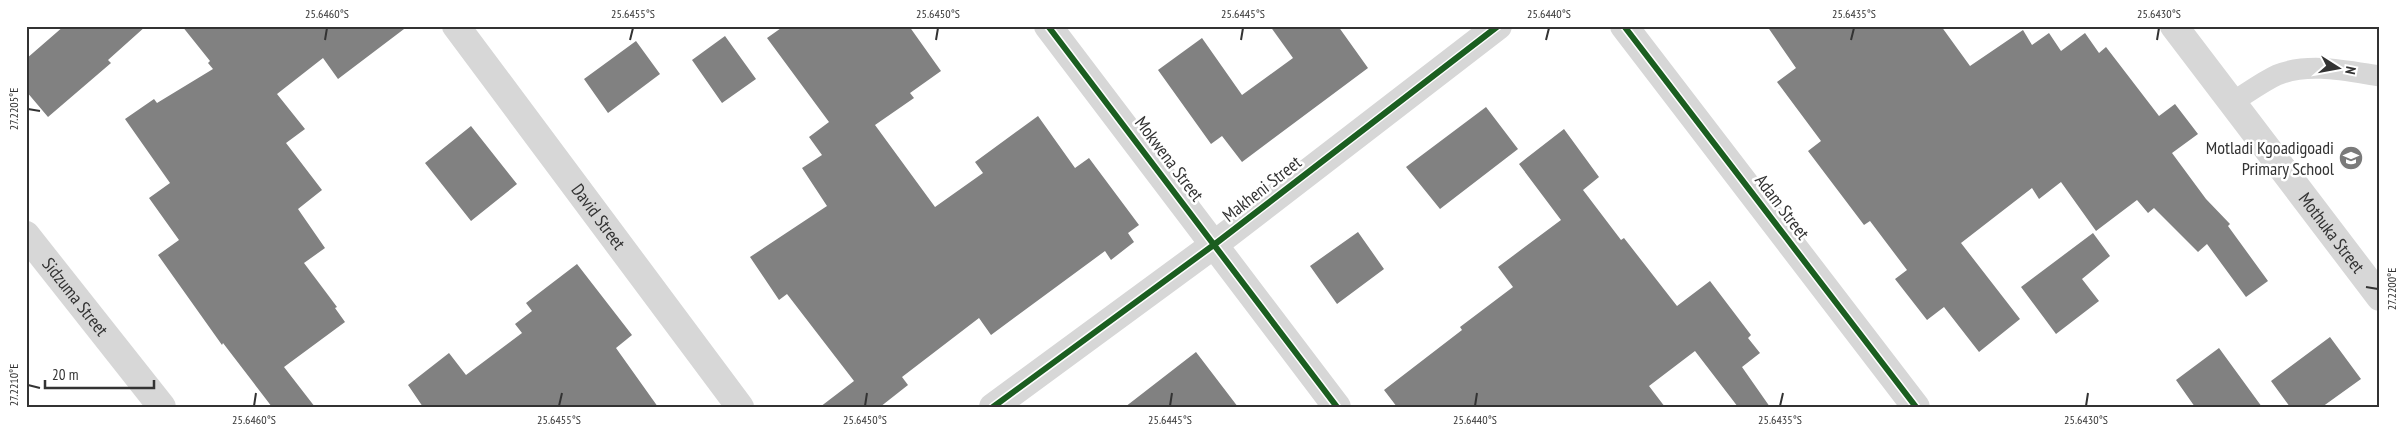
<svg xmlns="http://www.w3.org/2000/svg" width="2406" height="433" viewBox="0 0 2406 433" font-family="'PT Sans Narrow',sans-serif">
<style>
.building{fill:#818181}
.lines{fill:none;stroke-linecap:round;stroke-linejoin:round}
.service{stroke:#d7d7d7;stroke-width:21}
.minor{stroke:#d7d7d7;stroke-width:28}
.cycleway-casing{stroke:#fff;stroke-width:9}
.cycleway{stroke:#1b5e20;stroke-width:6}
.ticks{fill:none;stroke:#333;stroke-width:2}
.labels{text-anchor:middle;stroke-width:5;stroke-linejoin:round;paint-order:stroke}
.poi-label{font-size:18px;fill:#333;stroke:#fff;text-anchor:end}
.street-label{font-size:18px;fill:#333;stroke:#fff}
.neatline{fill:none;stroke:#333;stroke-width:2}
.ticks-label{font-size:12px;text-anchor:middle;fill:#333}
</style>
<rect width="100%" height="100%" fill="#fff"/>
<path class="building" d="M64,26H146L108,60L111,63L48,117L26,91V59Z
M182,26H408L338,79L323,58L277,94L305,129L286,143L322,190L298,209L325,248L304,263L337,307L335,308L345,322L284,367L315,407H272L223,343L222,345L158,255L179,240L149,198L170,183L125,119L154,99L157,103L213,69L208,63L210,61Z
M784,26H909L941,71L910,93L914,98L875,125L935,207L983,173L975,162L1038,116L1075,168L1089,158L1139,225L1128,233L1134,242L1111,260L1105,251L991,335L979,318L902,377L908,385L880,407H820L854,381L787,294L779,300L750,257L827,206L802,168L822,155L809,137L829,122L767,38Z
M1270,26H1338L1368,68L1242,162L1222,136L1211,144L1158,70L1202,38L1242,95L1293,58Z
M1767,26H1941L1970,66L2023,30L2032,45L2049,33L2061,51L2085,33L2099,53L2106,47L2159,116L2175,104L2198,134L2172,153L2206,199L2230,224L2228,226L2268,281L2246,297L2207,244L2198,252L2154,208L2148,213L2137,200L2096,231L2061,182L2039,199L2032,188L1961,243L2020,319L1979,352L1944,307L1927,320L1895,279L1907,270L1870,221L1864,225L1808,151L1821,141L1777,82L1796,68Z
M725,36L756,79L722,103L692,60Z
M636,41L660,74L608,113L584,79Z
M1486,107L1518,149L1440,209L1406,167Z
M471,126L517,184L471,221L425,163Z
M1564,129L1599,177L1583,190L1621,240L1624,238L1677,306L1710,281L1751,335L1748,338L1760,353L1742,367L1770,407H1738L1695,351L1649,386L1665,407H1397L1384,390L1462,330L1460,327L1513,287L1498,267L1561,220L1519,164Z
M1358,232L1384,269L1337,304L1310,266Z
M2093,233L2110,256L2082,279L2099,301L2056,334L2021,287Z
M577,264L632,335L616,348L658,407H423L408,385L449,353L466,375L522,333L515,324L532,311L526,303Z
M2330,337L2361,379L2322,407H2290L2271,381Z
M2219,348L2262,407H2195L2176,380Z
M1196,352L1238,407H1125Z"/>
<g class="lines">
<path class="service" d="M2231,103C2246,94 2262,82 2277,75C2309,62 2347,71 2380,76"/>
<g class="minor">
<path id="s1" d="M456,26L740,407"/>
<path d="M1048,26L1337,407"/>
<path d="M1624,26L1916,407"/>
<path id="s2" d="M2174,26L2380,297"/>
<path id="s3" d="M26,235L162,407"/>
<path d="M993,407L1215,244L1498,26"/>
</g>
<g class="cycleway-casing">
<path id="cycleway" d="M1048,26L1337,407
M1624,26L1916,407
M993,407L1215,244L1498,26"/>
</g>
<use href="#cycleway" class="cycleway"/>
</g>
<path class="ticks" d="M325,40L327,28M630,40L633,28M936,40L938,28M1241,40L1243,28M1546,40L1549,28M1851,40L1854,28M2157,40L2159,28M28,109L40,111M2366,287L2378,289M28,385L40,388M254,406L256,393M559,406L562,393M865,406L867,393M1170,406L1172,393M1475,406L1477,393M1780,406L1783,393M2086,406L2088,393"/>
<defs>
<g id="school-disc" transform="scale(1.25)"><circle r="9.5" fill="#7a7a7a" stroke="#fff"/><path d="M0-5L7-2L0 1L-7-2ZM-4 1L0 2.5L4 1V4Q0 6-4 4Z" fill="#fff"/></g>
</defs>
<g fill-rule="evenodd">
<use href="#school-disc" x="2351" y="158"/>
</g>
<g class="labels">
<g class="poi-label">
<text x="2334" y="154">Motladi Kgoadigoadi<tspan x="2334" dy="21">Primary School</tspan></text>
</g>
<g class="street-label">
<text transform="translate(1169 159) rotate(53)" y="6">Mokwena Street</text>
<text transform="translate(1262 189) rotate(-38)" y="6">Makheni Street</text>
<text transform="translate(1782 207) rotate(53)" y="6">Adam Street</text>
<text dy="6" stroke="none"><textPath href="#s1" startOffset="238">David Street</textPath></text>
<text dy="6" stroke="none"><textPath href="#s2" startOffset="260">Mothuka Street</textPath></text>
<text dy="6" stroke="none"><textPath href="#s3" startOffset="79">Sidzuma Street</textPath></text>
</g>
</g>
<rect width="2406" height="433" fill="none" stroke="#ffffff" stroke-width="55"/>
<g transform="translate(2338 68) rotate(101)" stroke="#ffffff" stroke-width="4" paint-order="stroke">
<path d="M0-4L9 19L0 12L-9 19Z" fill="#333333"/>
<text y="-8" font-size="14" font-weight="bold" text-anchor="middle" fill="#333333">N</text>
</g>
<path d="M45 380v8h109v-8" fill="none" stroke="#333333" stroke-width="2.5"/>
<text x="52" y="380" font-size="15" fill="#333333" stroke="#ffffff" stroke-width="4" paint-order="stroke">20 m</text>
<rect x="28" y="28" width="2350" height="378" class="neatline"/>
<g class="ticks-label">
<text x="327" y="18">25.6460°S</text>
<text x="633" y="18">25.6455°S</text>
<text x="938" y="18">25.6450°S</text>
<text x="1243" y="18">25.6445°S</text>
<text x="1549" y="18">25.6440°S</text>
<text x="1854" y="18">25.6435°S</text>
<text x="2159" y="18">25.6430°S</text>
<text transform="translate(14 109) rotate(-90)" y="4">27.2205°E</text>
<text transform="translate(2392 289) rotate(-90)" y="4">27.2200°E</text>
<text transform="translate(14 385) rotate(-90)" y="4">27.2210°E</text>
<text x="254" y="424">25.6460°S</text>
<text x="559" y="424">25.6455°S</text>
<text x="865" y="424">25.6450°S</text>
<text x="1170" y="424">25.6445°S</text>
<text x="1475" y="424">25.6440°S</text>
<text x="1780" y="424">25.6435°S</text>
<text x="2086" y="424">25.6430°S</text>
</g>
</svg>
